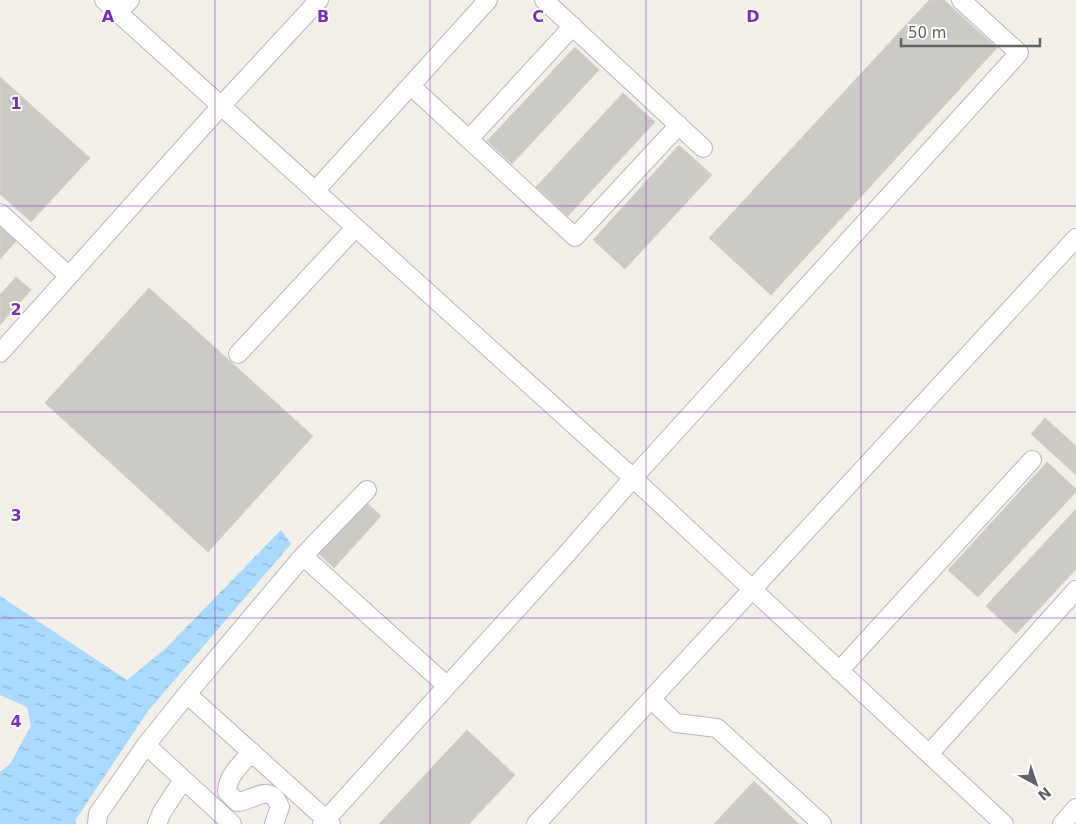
<svg xmlns="http://www.w3.org/2000/svg" width="1076" height="824" viewBox="0 0 1076 824" font-family="'DejaVu Sans',sans-serif">
<style>
.water{fill:url(#water-ripples)}
.building{fill:#cccac5;stroke:#d6d1c6}
.lines{fill:none;stroke-linecap:round;stroke-linejoin:round}
.minor-casing{stroke:#b5b8bc;stroke-width:20}
.minor{stroke:#fff;stroke-width:18}
.grid{fill:none;stroke:#7b2cbf;stroke-width:1;stroke-opacity:0.55}
.grid-label{font-size:16px;text-anchor:middle;font-weight:bold;fill:#7b2cbf;stroke:#fff;stroke-width:4;stroke-linejoin:round;paint-order:stroke}
</style>
<defs>
<pattern id="water-ripples" width="26" height="14" patternUnits="userSpaceOnUse" patternTransform="scale(1.25)"><rect width="26" height="14" fill="#aadaff"/><path d="M2 4q2-2 4 0t4 0M15 11q2-2 4 0t4 0" fill="none" stroke="#8eb4d2"/></pattern>
</defs>
<rect width="100%" height="100%" fill="#f1efe8"/>
<path class="water" d="M281,530L291,544L148,711L76,819V824H0V772L10,764L31,726L27,707L0,695V596L127,680L165,649Z"/>
<path class="building" d="M929,0H944L997,48L771,295L709,238Z
M575,47L599,70L512,164L487,141Z
M0,77L90,158L31,222L0,194Z
M623,93L655,122L568,216L536,187Z
M679,145L712,175L625,269L593,240Z
M0,225L17,240L0,259Z
M16,277L31,290L0,325V295Z
M149,288L313,436L208,552L45,403Z
M1045,418L1076,446V475L1031,434Z
M1047,462L1076,489V492L978,597L948,570Z
M364,500L381,516L334,568L317,552Z
M1076,509V569L1016,634L986,606Z
M467,730L515,775L469,824H379Z
M754,781L799,824H714Z"/>
<g class="lines">
<g class="minor-casing">
<path id="minor" d="M104,0L633,478L1004,824
M544,0L703,148
M118,13L130,0
M411,86L575,237L679,125
M469,139L573,26
M315,191L488,0
M0,213L69,276
M0,353L221,106L319,0
M238,354L355,228
M303,556L447,686
M839,671L1032,460
M187,694L331,824
M651,699L676,723L717,728L822,824
M146,745L232,824
M252,752C241,764 227,776 227,792L237,802C254,801 270,781 280,807L274,824
M929,754L1076,590
M97,824L98,814L146,745L187,694L303,556L367,490
M157,824L162,812L183,780
M322,824L564,557L633,478L1019,53L961,0
M536,824L1076,238
M1062,824L1076,808"/>
</g>
<use href="#minor" class="minor"/>
</g>
<path class="grid" d="M215,0V824M430,0V824M646,0V824M861,0V824M0,206H1076M0,412H1076M0,618H1076"/>
<g class="grid-label">
<text x="108" y="22">A</text>
<text x="323" y="22">B</text>
<text x="538" y="22">C</text>
<text x="753" y="22">D</text>
<text x="16" y="109">1</text>
<text x="16" y="315">2</text>
<text x="16" y="521">3</text>
<text x="16" y="727">4</text>
</g>
<g transform="translate(1036 784) rotate(140)" stroke="#ffffff" stroke-width="4" paint-order="stroke">
<path d="M0-4L9 19L0 12L-9 19Z" fill="#5f6368"/>
<text y="-8" font-size="14" font-weight="bold" text-anchor="middle" fill="#5f6368">N</text>
</g>
<path d="M901 38v8h139v-8" fill="none" stroke="#5f6368" stroke-width="2.5"/>
<text x="908" y="38" font-size="15" fill="#5f6368" stroke="#ffffff" stroke-width="4" paint-order="stroke">50 m</text>
</svg>
